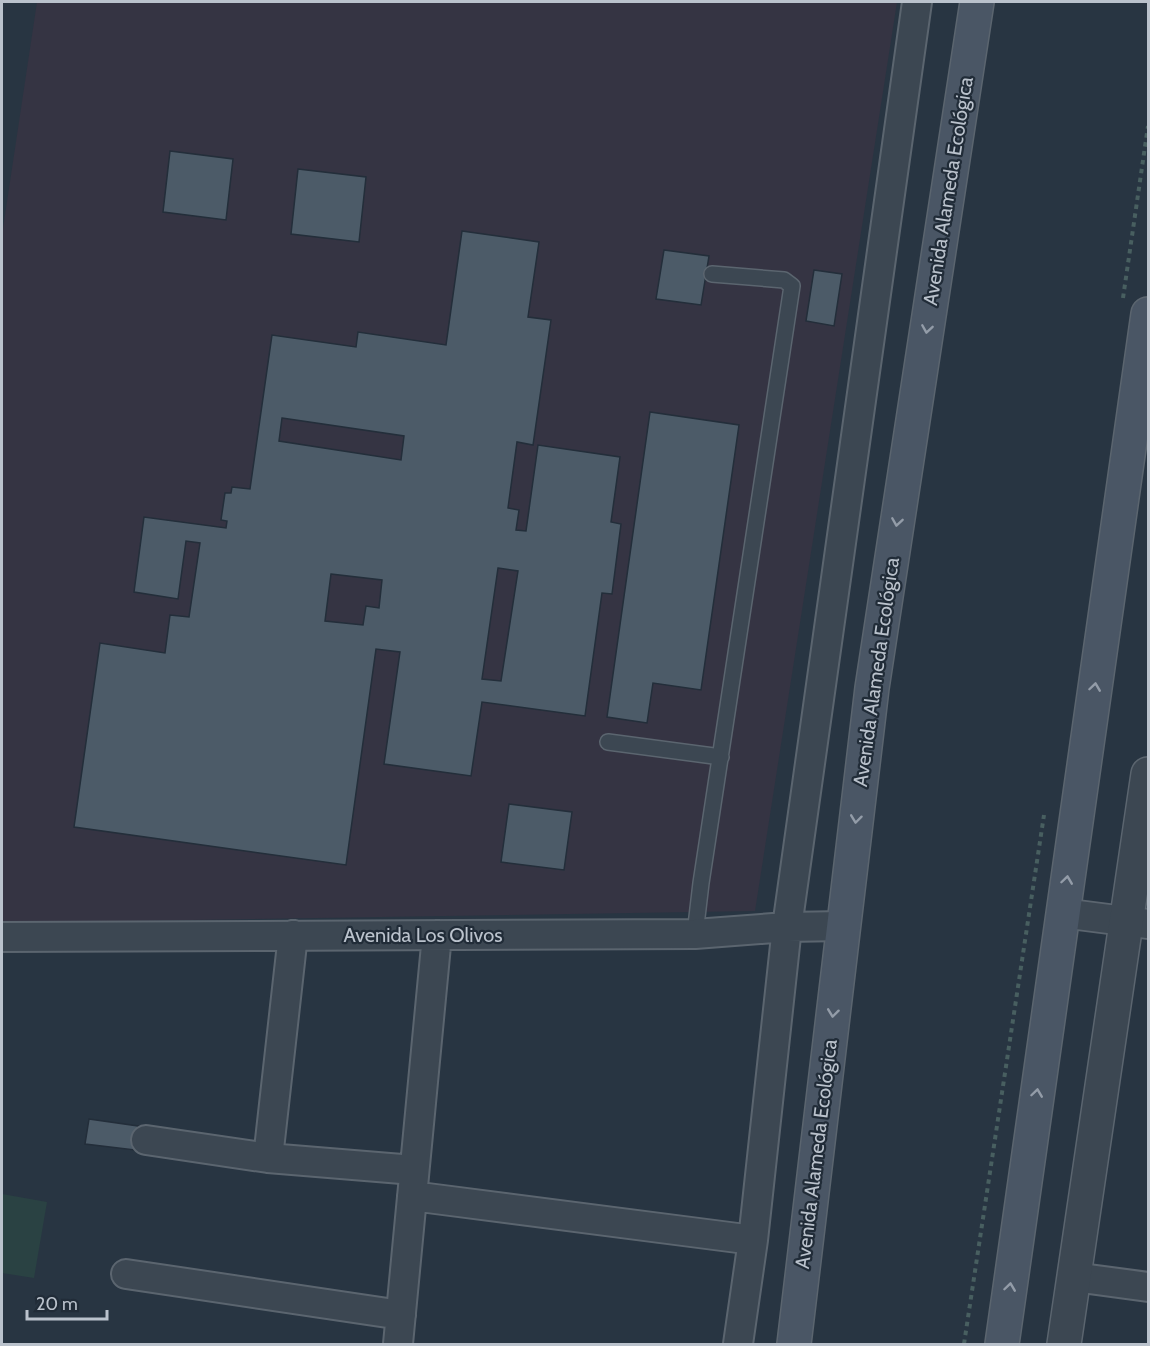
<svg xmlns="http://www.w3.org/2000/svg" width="1150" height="1346" viewBox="0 0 1150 1346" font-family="Cabin,sans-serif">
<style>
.medical{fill:#353443}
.green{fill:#2a4243}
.building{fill:#4c5b68;stroke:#232e3a;stroke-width:1.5;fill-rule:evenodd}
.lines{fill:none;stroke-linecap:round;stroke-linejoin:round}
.service-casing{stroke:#5b656f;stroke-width:18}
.minor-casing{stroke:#5b656f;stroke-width:32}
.tertiary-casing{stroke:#5b656f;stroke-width:36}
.secondary-casing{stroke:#5b656f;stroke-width:36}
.path{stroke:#485f60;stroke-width:4;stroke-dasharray:4.5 4.5;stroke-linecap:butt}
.service{stroke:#3c4752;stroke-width:15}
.minor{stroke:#3c4752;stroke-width:28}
.tertiary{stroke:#3c4752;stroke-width:33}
.secondary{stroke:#4a5665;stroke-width:33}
.oneway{stroke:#939ca8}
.labels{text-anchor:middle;stroke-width:4.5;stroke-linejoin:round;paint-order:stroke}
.street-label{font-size:20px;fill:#bac2cc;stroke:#212c38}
</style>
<rect width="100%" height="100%" fill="#283542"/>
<path class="medical" d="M37,2H897L755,911L2,923V235Z"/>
<path class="green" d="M2,1194L47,1202L34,1278L2,1273Z"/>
<path class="building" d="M170,151L233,159L226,220L163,212Z
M298,169L366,177L359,242L291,234Z
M462,231L539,242L528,317L551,320L533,445L517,442L508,508L519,510L516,530L526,531L538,445L620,457L611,522L621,524L612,594L602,593L585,716L482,702L471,776L384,764L400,652L376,649L346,865L74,827L100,643L165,653L170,615L189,617L200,543L186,541L178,599L134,592L144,517L226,528L227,521L221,520L225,493H231L232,487L250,489L272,335L356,347L358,332L446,345ZM282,418L404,436L401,460L279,441ZM498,568L518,571L501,681L482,679ZM331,574L382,580L379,608L366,606L363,625L325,621Z
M664,250L709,256L701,305L656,299Z
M814,270L842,274L834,326L806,321Z
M650,412L739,425L701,690L653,683L647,723L607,717Z
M509,804L572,812L564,870L501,862Z
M89,1119L138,1126L135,1150L85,1144Z"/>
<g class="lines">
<g class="service-casing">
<path id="service" d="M608,742L721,757
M695,934L701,883L792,286L784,280L712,274"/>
</g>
<g class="minor-casing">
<path id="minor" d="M1062,913L1148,924
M2,937L695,934L787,927L843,926
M146,1140L268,1158L414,1170
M268,1158L293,935
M412,1196L753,1240
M126,1274L401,1315
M1074,1277L1148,1287
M398,1344L437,935
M738,1344L753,1240L787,927L917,2"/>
</g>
<g class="tertiary-casing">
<path id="tertiary" d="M1064,1344L1148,774"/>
</g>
<g class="secondary-casing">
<path id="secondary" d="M794,1344L872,688L977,2
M1002,1344L1148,314"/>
</g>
<path class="path" d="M1123,298L1148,126
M964,1344L1044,815"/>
<use href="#service" class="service"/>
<use href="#minor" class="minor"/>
<use href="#tertiary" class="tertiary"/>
<use href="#secondary" class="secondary"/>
</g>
<defs><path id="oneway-chevron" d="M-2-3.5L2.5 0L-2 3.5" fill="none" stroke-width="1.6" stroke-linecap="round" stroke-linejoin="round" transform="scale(1.5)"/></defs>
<g class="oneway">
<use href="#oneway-chevron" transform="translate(927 329) rotate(99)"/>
<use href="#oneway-chevron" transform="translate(897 522) rotate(99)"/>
<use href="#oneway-chevron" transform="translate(1095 687) rotate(-82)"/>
<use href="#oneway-chevron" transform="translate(856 819) rotate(97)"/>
<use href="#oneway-chevron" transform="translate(1067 880) rotate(-82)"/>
<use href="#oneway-chevron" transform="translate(833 1013) rotate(97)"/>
<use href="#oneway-chevron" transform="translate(1037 1093) rotate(-82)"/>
<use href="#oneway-chevron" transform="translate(1010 1287) rotate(-82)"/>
</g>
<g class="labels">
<g class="street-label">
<text transform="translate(948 191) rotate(-81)" y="7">Avenida Alameda Ecológica</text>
<text transform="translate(876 672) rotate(-82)" y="7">Avenida Alameda Ecológica</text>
<text x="423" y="942">Avenida Los Olivos</text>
<text transform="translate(816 1154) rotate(-83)" y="7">Avenida Alameda Ecológica</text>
</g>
</g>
<rect width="1150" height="1346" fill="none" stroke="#bac2cc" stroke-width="6"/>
<path d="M27 1310v9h80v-9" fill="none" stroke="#bac2cc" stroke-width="3"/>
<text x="36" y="1310" font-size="18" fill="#bac2cc" stroke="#212c38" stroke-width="4.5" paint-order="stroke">20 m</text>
</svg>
